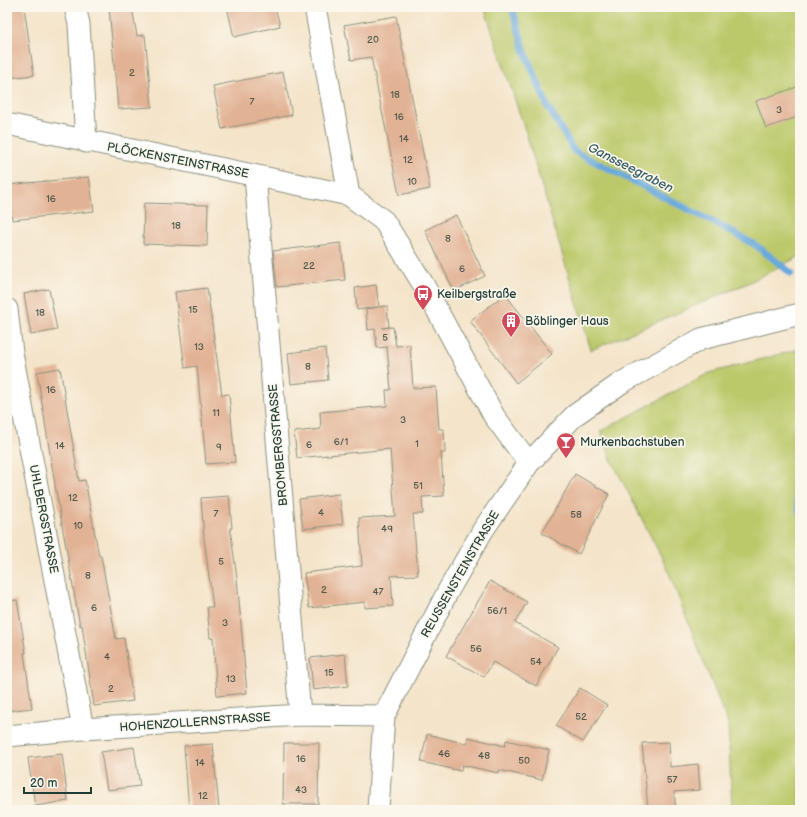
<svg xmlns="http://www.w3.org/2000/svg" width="807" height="817" viewBox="0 0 807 817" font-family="'Balsamiq Sans',sans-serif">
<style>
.green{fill:#bcc96b;stroke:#6e8350}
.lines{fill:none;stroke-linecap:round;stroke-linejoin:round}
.stream{stroke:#69a9dc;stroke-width:7}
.building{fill:#e2b294}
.minor-casing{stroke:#8a907e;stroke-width:23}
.minor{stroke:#fff;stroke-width:21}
.labels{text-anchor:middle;stroke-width:3.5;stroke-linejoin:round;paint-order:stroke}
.number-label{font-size:10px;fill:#505a4c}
.street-label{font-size:12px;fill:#1f3d34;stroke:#fbf7ec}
.poi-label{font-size:12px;fill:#1f3d34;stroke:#fbf7ec;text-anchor:start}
.water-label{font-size:13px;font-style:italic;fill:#355d66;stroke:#fbf7ec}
</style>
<rect width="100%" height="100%" fill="#fbf7ec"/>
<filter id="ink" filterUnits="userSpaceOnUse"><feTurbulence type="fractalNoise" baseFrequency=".025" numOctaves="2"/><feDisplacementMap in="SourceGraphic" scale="8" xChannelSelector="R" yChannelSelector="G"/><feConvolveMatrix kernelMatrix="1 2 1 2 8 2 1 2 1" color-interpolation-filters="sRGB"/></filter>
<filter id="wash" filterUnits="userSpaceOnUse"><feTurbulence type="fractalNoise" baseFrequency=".012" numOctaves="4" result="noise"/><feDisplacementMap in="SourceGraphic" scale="16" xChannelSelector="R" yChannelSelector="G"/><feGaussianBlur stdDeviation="0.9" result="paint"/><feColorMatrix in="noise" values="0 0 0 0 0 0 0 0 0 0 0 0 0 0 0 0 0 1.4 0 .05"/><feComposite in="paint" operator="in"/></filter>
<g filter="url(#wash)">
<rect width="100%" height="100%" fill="#f4e4c9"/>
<path class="green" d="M484,7H800V256L746,284L591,350L526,133Z
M800,349V810H732L728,724L667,568L611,459L601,431L709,373Z"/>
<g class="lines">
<path class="stream" d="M512,7L525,52L548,107L574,151L723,227L757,246L791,273
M800,422C799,435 796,447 795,460C793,477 796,496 800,513"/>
</g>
<g id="blocks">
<path class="building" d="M7,7H24L34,75L7,78Z
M109,7H132L137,36L145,35L152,107L118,109Z
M227,7H275L280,26L234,37Z
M396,16L430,189L399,195L371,57L351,60L344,25Z
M283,72L292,115L222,129L213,86Z
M800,86V116L766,128L756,101Z
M89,177L94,211L12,220L7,185Z
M144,203L208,205L207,246L143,244Z
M456,215L485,276L454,291L425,230Z
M341,243L345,280L277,287L273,251Z
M376,285L379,307L387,306L389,327L382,328L393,327L396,346L410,345L413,388L436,387L439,429H444L445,453H441L444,496L422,497L423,514H413L418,575L391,576L393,606L365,608V602L309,608L304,573L362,566L359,518L395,516L390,449L297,458L294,432L321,429L320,412L387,406L386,390H391L387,347L377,348L375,329L368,330L366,309L378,307L357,310L355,288Z
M207,288L222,395L229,394L235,462L206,464L197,366L185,368L175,292Z
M49,289L57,330L31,335L24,294Z
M505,294L552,354L516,383L470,321Z
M325,348L328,380L291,384L288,353Z
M60,368L79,481L85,480L99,556H101L116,639L124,638L133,701L94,706L82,625L80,626L55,485L37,372Z
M575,474L609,494L579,554L542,533Z
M339,494L343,524L303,529L299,499Z
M229,496L232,528H230L237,578L247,693L217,696L213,638H210L207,607H213L204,538L201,498Z
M490,581L527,602L515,623L558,647L536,686L493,662L484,677L446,656Z
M17,600L26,653H24L32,708L7,711V601Z
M345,654L348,686L313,690L310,658Z
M580,688L607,705L583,742L556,726Z
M427,734L467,744L468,737L505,746L506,740L549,750L542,780L499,770V773L462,765L461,771L421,762Z
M669,742L670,767L698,764L700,790L674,792L676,810H648L642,743Z
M284,743H319L318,804H283Z
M213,744L219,810H189L184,746Z
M134,747L140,786L107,790L101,752Z
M62,754L68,801L35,806L28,758Z"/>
</g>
</g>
<g filter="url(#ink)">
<use href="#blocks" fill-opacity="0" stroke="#8a907e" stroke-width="1"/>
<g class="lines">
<g class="minor-casing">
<path id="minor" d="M75,7L79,24L86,142
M315,7L349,195L384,221L423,284L494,416L529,463
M7,124L349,195
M255,176L300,715
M7,309L12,353L83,729
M7,736L83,729L300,715L384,716
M378,810L384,716L448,591L483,530L529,463L575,415L621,383L701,339L800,314"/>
</g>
<use href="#minor" class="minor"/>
</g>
</g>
<defs>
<g id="bus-pin" transform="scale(1)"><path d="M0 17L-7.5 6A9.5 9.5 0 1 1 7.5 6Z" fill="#d1495b" stroke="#fbf7ec"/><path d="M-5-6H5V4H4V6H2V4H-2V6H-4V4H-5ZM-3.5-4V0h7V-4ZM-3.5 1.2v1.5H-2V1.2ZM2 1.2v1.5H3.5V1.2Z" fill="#fff"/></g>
<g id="building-pin" transform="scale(1)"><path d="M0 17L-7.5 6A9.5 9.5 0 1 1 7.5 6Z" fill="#d1495b" stroke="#fbf7ec"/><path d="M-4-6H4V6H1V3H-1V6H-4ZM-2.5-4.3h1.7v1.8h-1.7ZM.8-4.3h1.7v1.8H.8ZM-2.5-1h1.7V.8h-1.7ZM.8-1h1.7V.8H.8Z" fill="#fff"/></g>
<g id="bar-pin" transform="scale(1)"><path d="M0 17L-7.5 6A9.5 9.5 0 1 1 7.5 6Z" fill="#d1495b" stroke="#fbf7ec"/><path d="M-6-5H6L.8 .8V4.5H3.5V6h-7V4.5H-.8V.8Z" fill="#fff"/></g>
</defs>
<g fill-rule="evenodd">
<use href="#bus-pin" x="423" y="294"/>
<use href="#building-pin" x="511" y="321"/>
<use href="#bar-pin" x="566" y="442"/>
</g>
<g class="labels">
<g class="number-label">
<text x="373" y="43">20</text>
<text x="132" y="76">2</text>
<text x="395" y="98">18</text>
<text x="252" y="105">7</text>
<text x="779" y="113">3</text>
<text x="399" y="120">16</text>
<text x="404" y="142">14</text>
<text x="408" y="163">12</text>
<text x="412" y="185">10</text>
<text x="51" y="202">16</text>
<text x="176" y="229">18</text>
<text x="448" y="242">8</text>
<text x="309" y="269">22</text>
<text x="462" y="272">6</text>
<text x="193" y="313">15</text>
<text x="40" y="316">18</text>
<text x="385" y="341">5</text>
<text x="199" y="350">13</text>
<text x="308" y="370">8</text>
<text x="51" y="393">16</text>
<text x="216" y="416">11</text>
<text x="403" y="423">3</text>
<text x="341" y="445">6/1</text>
<text x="417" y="447">1</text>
<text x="309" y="448">6</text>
<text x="60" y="449">14</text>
<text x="219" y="450">9</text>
<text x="418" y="489">51</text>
<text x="73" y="501">12</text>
<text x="321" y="516">4</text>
<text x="216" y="517">7</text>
<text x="576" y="518">58</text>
<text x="78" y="529">10</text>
<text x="387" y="532">49</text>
<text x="221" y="565">5</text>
<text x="88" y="579">8</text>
<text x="324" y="593">2</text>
<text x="378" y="595">47</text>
<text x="94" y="611">6</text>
<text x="497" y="614">56/1</text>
<text x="225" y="626">3</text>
<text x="476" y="652">56</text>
<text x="107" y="660">4</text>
<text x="536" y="665">54</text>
<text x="329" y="676">15</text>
<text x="231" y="682">13</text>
<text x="111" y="692">2</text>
<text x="581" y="720">52</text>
<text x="444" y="757">46</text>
<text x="484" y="759">48</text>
<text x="301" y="762">16</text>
<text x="524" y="764">50</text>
<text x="200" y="766">14</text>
<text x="672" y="783">57</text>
<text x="301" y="793">43</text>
<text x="203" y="799">12</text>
</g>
<g class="street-label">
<text transform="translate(178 160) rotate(11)" y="4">PLÖCKENSTEINSTRASSE</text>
<text transform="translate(278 445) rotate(-95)" y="4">BROMBERGSTRASSE</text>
<text transform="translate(44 519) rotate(79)" y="4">UHLBERGSTRASSE</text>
<text transform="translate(460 574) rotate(-60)" y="4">REUSSENSTEINSTRASSE</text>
<text transform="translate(195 722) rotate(-4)" y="4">HOHENZOLLERNSTRASSE</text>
</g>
<g class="poi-label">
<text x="437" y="298">Keilbergstraße</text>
<text x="525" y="325">Böblinger Haus</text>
<text x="580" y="446">Murkenbachstuben</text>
</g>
<g class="water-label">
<text transform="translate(631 167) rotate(27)" y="5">Gansseegraben</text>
</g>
</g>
<rect width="807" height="817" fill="none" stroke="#fbf7ec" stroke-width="24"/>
<path d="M24 787v6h67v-6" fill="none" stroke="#1f3d34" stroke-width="2"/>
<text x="30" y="787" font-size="12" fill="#1f3d34" stroke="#fbf7ec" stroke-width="3" paint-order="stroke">20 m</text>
</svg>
